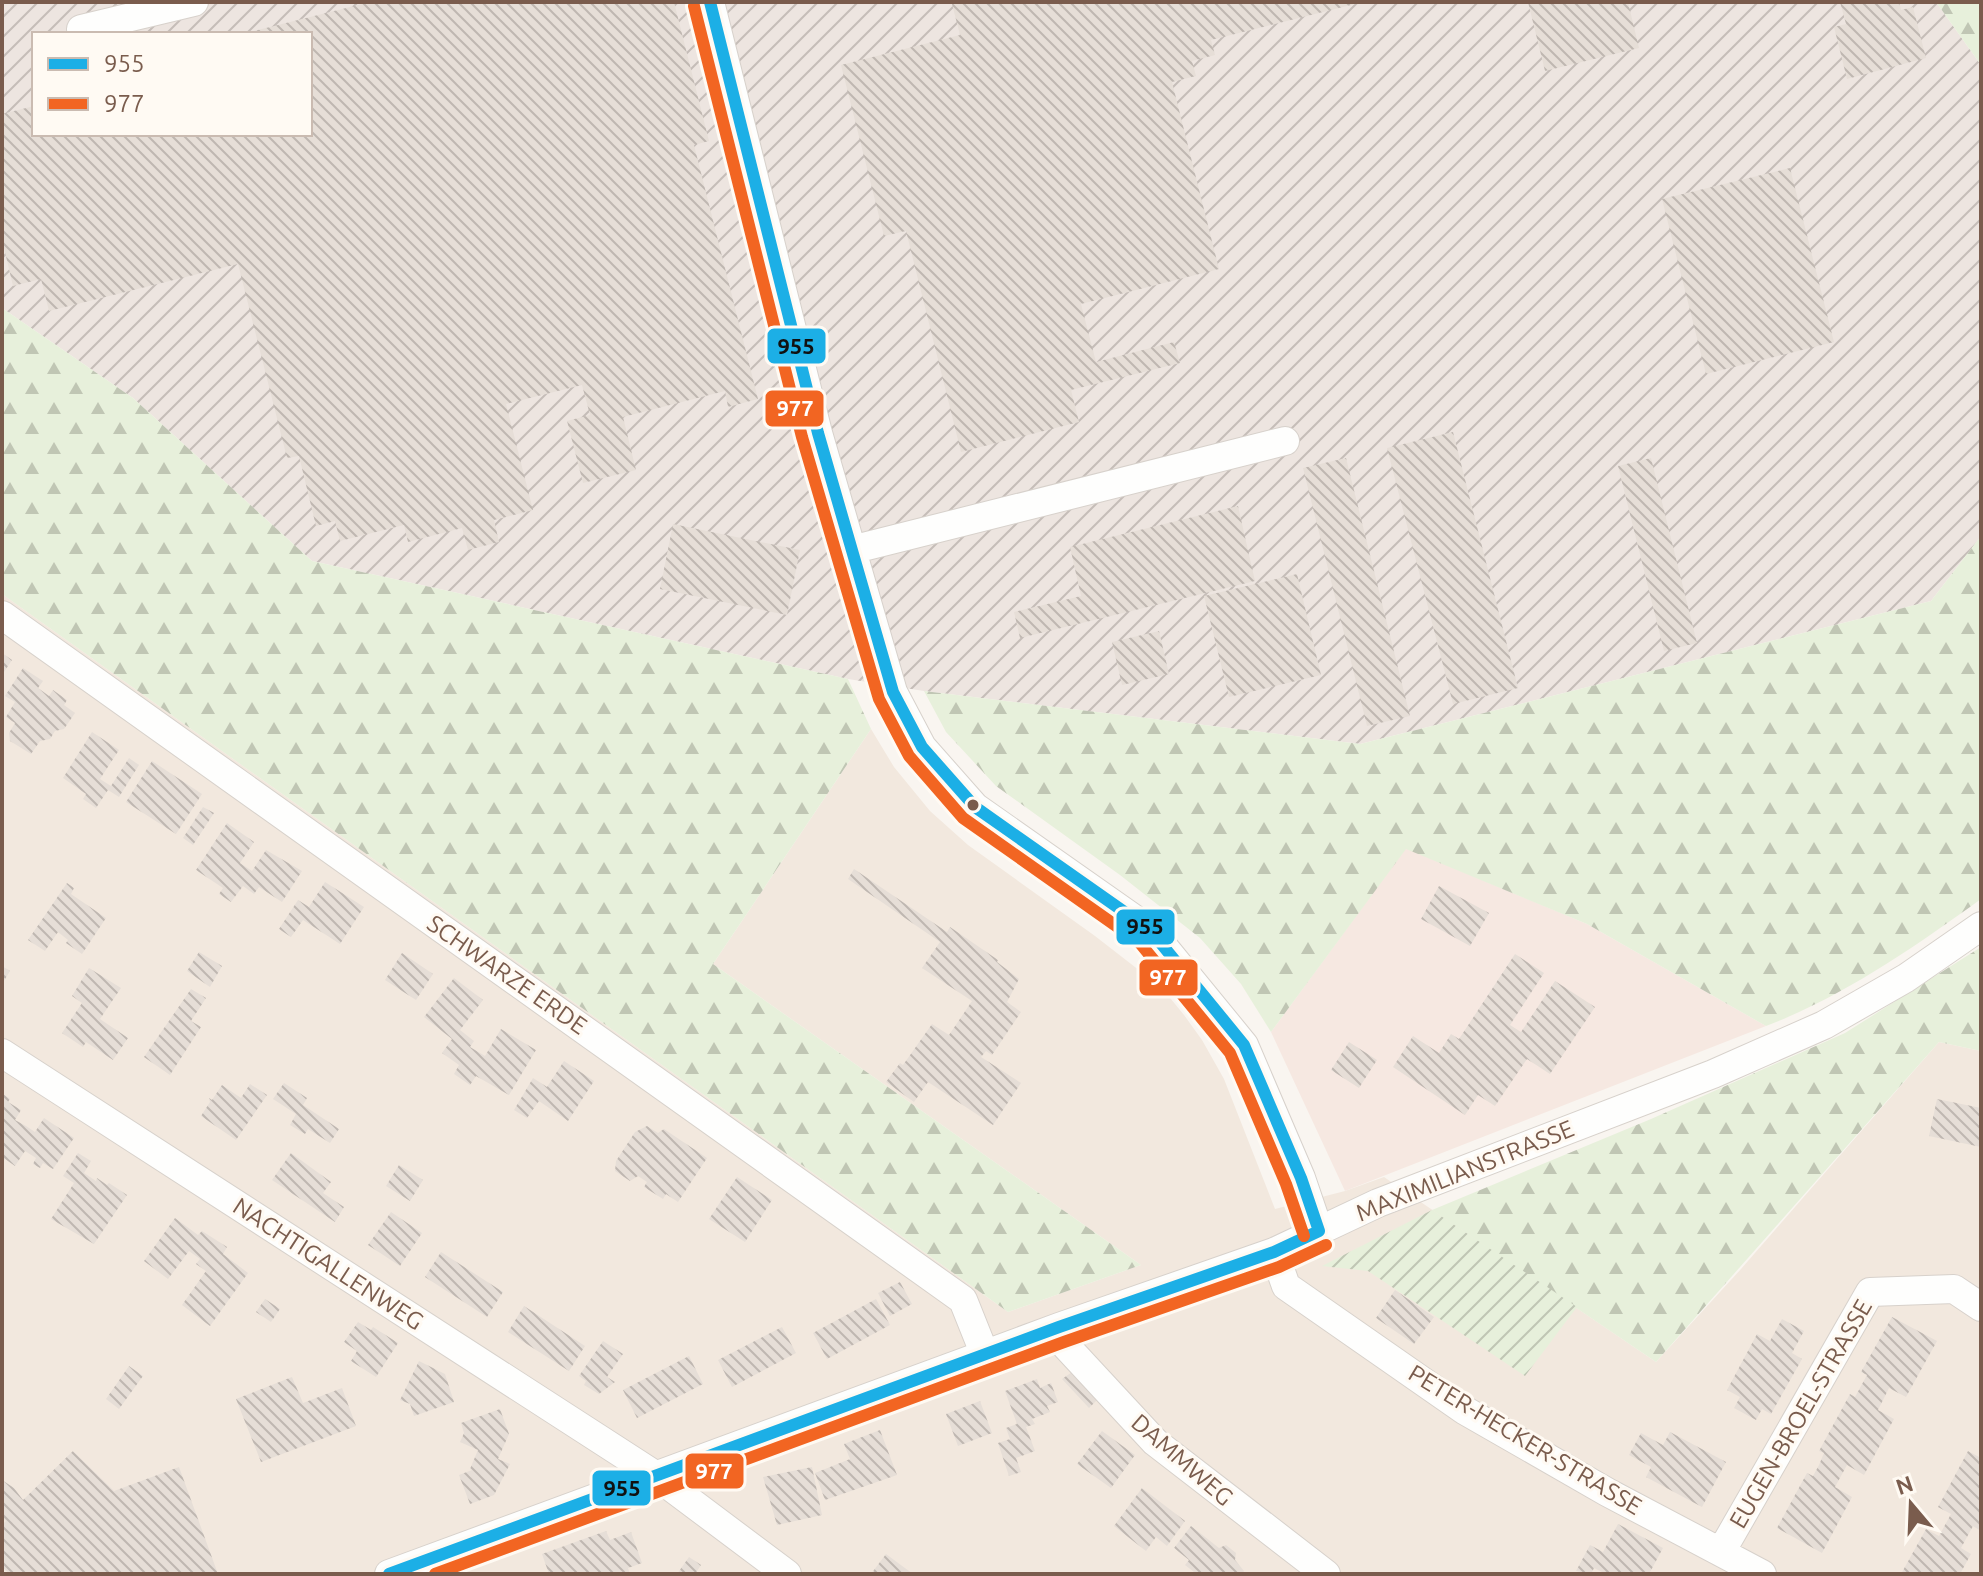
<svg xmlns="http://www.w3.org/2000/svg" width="1983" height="1576" viewBox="0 0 1983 1576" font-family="Ubuntu,sans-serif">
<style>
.residential{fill:#f2e8de}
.commercial{fill:#f6e8e1}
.industrial{fill:url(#industrial-furrows);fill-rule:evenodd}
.forest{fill:url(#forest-firs)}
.garden{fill:url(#garden-furrows)}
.building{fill:url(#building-back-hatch)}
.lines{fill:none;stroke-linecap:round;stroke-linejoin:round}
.street-casing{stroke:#d7d1cb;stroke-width:30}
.street{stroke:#fefefd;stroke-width:28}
.bus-1-casing{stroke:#fffaf3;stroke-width:18}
.bus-2-casing{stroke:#fffaf3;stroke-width:18}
.bus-1{stroke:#1cafe6;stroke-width:12}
.bus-2{stroke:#f26522;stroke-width:12}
.bus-dot{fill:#7a5c4d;stroke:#fffaf3;stroke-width:3}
.labels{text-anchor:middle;stroke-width:6;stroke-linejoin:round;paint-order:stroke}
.street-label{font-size:24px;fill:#7a5c4d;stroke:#fffaf3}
.line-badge{stroke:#fffaf3;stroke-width:3}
.badge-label{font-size:22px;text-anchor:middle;font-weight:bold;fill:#fff}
.pale-badge-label{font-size:22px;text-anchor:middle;font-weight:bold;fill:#111}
</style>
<defs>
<pattern id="industrial-furrows" width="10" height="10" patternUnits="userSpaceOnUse" patternTransform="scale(2)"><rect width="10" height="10" fill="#ede5e0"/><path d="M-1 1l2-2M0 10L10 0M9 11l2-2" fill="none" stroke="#c5bdb8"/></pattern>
<pattern id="forest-firs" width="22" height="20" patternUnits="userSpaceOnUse" patternTransform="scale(2)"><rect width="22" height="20" fill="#e7f0db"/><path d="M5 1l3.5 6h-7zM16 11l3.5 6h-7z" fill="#c0c6b4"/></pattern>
<pattern id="garden-furrows" width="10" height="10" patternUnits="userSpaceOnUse" patternTransform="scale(2)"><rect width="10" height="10" fill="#e7f0db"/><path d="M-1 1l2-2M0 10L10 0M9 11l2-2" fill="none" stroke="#c0c6b4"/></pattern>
<pattern id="building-back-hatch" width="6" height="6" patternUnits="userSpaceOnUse" patternTransform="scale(2)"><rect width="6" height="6" fill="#e6ded7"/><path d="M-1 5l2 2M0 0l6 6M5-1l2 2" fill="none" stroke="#bfb7b1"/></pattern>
</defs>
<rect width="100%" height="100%" fill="#f9f5f0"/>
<path class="residential" d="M2,594L1008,1312L1141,1265L713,964L871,729L894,767L930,811L968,845L1095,936L1162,988L1184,1015L1202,1040L1224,1079L1275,1209L1345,1191L1384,1177L1656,1362L1741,1269L1939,1042L1981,1051V1574H2Z"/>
<path class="commercial" d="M1406,848L1587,924L1766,1026L1345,1191L1271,1032Z"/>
<path class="industrial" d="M2,2H1936L1981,65V536L1931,601L1360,744L924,691L848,679L312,561L133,398L2,308ZM34,34H310V134H34Z"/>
<path class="forest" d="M1936,2H1981V65Z
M2,308L133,398L312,561L848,679L871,729L713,964L1141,1265L1008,1312L2,594Z
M1981,536V899C1913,948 1844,996 1766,1026L1587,924L1406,849L1271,1032L1241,984L1200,938L1120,875L996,786L946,732L924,691L1360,744L1931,601Z
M1981,947V1051L1939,1042L1656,1362L1432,1210L1651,1119L1845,1033Z"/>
<path class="garden" d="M1432,1210L1577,1307L1525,1376L1368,1271L1322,1266Z"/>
<path class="building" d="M370,2H674L709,141L694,145L758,399L728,407L725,391L623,417L636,470L583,483L567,421L590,415L582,385L506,404L533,510L494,520L499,542L468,550L462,528L408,542L404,525L340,541L335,521L316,526L299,456L287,458L238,264L49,311L41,279L13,286L4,248H2V114L34,106V134H310V34L246,33Z
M959,2L1359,3L1211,40L1215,55L1192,61L1196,76L1172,82L1219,269L1081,304L1096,362L1174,342L1180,363L1071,390L1079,422L961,452L906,231L884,236L841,65L960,35L952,4Z
M1528,2H1628L1639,48L1545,71Z
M1840,2H1899L1901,10L1913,7L1926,58L1847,79L1834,27L1846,24Z
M1790,168L1834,342L1706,374L1662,199Z
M1453,432L1518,688L1453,704L1387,448Z
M1346,458L1410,716L1367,726L1303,468Z
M1651,458L1697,643L1664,651L1618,466Z
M1238,506L1255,581L1020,638L1014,612L1081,596L1070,547Z
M673,524L800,550L787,615L660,589Z
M1297,574L1321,675L1229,697L1204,596Z
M1159,631L1169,674L1122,685L1112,642Z
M2,653L12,660L2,675Z
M23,668L43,681L38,688L49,696L53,690L67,700L64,705L75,713L64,729L55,731L50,739L40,741L31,754L10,741L9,733L15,723L6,717L15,702L5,696Z
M92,732L119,750L100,779L111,786L129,758L139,765L119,797L108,790L96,808L83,799L86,794L63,778Z
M152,761L202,794L176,834L126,802Z
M203,807L214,813L193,845L183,838Z
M227,823L254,842L240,863L252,871L266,850L302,871L282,902L259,887L254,894L243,886L231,902L219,894L223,888L196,870Z
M854,869L947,932L950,927L998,960L997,962L1019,979L1007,1002L1021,1012L992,1055L986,1051L981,1057L1021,1083L993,1125L928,1082L914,1102L886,1082L900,1063L903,1065L932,1024L949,1035L972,1001L922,968L940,942L848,879Z
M325,882L364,907L340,944L303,920L291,937L279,929L298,900L309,907Z
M67,883L74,888L71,894L106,918L82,954L66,943L68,940L58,932L45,951L28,940Z
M1439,886L1489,913L1470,946L1421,919Z
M199,952L222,966L210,987L187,971Z
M402,953L433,974L416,1000L385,980Z
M1515,954L1544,973L1510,1025L1521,1032L1555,981L1595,1007L1550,1074L1527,1059L1495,1106L1478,1095L1465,1115L1393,1067L1413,1036L1439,1053L1451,1034L1459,1039Z
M2,966L10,971L2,984Z
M89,968L121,988L100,1019L128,1038L113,1060L86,1042L83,1047L62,1033L82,1003L72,996Z
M454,978L483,1000L460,1030L474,1041L470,1047L485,1056L501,1029L536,1050L509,1095L476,1076L470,1085L454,1074L459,1065L442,1053L452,1039L424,1017Z
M191,989L206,998L191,1021L201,1027L170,1075L144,1057Z
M1349,1042L1377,1060L1359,1088L1331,1070Z
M564,1061L594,1081L568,1121L539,1101L527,1118L514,1110L533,1078L547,1087Z
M284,1083L307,1098L303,1105L339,1129L330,1143L308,1129L305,1134L290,1125L296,1114L273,1099Z
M250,1084L267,1095L236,1140L201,1116L210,1102L209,1098L212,1100L222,1085L241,1098Z
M2,1093L10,1099L8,1102L21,1110L15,1120L26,1126L35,1132L44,1118L74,1138L53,1169L43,1163L40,1168L33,1164L36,1158L25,1151L15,1166L5,1159L2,1163Z
M1937,1099L1981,1108V1147L1929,1136Z
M647,1126L658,1133L664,1129L707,1158L678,1202L666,1194L663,1199L644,1187L647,1182L638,1176L630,1181L615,1171L616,1161L635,1132Z
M78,1153L91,1161L84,1173L96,1181L97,1178L107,1185L109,1183L127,1195L94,1244L51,1219L74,1183L63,1176Z
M291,1153L331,1182L323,1193L344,1207L335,1222L272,1180Z
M399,1165L423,1180L410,1201L386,1186Z
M737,1177L772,1200L745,1242L709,1219Z
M391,1212L422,1233L400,1266L368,1245Z
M175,1218L198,1235L202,1231L227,1247L223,1254L248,1273L210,1326L182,1305L206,1271L196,1264L200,1259L189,1251L168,1279L144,1261Z
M441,1252L503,1292L487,1317L425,1277Z
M900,1282L912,1304L890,1316L878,1293Z
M1395,1290L1434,1317L1414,1344L1376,1318Z
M265,1299L280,1309L271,1322L256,1312Z
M876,1299L890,1325L827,1359L813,1333Z
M524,1306L585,1346L569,1371L508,1332Z
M1892,1317L1937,1341L1906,1397L1889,1388L1878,1410L1894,1419L1864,1475L1847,1465L1835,1487L1852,1497L1822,1553L1777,1528L1807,1473L1813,1476L1819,1465L1824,1453L1819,1451L1850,1394L1855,1397L1867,1375L1861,1372Z
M1782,1319L1804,1331L1792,1353L1802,1359L1771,1414L1762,1409L1756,1420L1734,1408L1740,1397L1727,1390L1757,1334L1770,1341Z
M358,1322L371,1330L373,1327L398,1343L376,1377L351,1361L357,1351L344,1342Z
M782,1327L796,1353L732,1387L718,1360Z
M603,1341L623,1354L607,1377L615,1382L599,1394L584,1385L586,1381L579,1376Z
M689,1356L703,1384L637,1418L623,1390Z
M419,1361L445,1374L454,1402L414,1416L410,1404L400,1400Z
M129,1366L143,1376L119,1409L106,1399Z
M1075,1370L1100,1397L1089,1408L1062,1379Z
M292,1377L303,1403L342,1388L356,1426L261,1462L236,1399Z
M1037,1379L1040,1388L1051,1383L1058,1402L1047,1406L1050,1412L1032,1419L1035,1424L1026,1427L1035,1451L1016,1458L1021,1472L1009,1476L998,1443L1010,1439L1006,1428L1017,1424L1005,1391Z
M980,1401L992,1433L958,1446L946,1414Z
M500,1409L509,1434L498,1459L510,1464L494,1495L470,1504L459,1475L472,1470L470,1469L478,1450L460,1442L464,1433L461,1423Z
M880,1430L897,1475L825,1500L815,1473L850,1459L844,1444Z
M1102,1431L1135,1455L1111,1488L1077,1464Z
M1670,1432L1726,1462L1702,1507L1646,1477L1651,1467L1629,1455L1641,1433L1663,1445Z
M73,1451L114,1491L179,1467L218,1574H10L2,1567V1525L6,1521L2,1517V1480L14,1488L23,1500Z
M1968,1451L1981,1458V1531L1973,1526L1961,1548L1971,1554L1960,1574H1901L1926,1529L1939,1536L1951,1514L1938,1507Z
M812,1467L822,1515L777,1525L763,1477Z
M1142,1488L1185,1521L1167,1546L1156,1537L1146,1551L1114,1526Z
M1618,1524L1663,1548L1649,1574H1606L1594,1568L1591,1574L1576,1571L1590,1545L1603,1552Z
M1191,1526L1219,1548L1226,1545L1236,1553L1235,1560L1244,1571L1242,1574H1192L1194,1572L1185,1565L1189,1560L1174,1548Z
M606,1531L610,1540L631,1532L642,1563L628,1568L630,1574H566L565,1572L549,1574L542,1554Z
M886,1554L913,1574H871Z
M689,1557L701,1565L695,1574H677Z"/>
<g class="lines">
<g class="street-casing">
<path id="street" d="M710,2L818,433L893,692L922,747L975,807L1150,930L1244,1045L1301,1178L1319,1231
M81,29L194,2
M851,550L1285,441
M2,615L963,1300L985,1355
M2,1053L655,1475L787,1574
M1274,1252L1286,1286L1464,1410L1607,1492L1762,1574
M1059,1327L1066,1346L1155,1442L1326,1574
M1721,1552L1870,1292L1954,1289L1981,1307
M389,1574L1059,1327L1274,1252L1378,1203L1713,1074L1824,1025L1906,978L1981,926"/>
</g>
<use href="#street" class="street"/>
<g class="bus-1-casing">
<path id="bus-1" d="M710,2L818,433L893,692L922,747L975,807L1150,930L1244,1045L1301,1178L1319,1231
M389,1574L1059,1327L1274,1252L1319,1231"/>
</g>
<g class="bus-2-casing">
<path id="bus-2" d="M694,6L802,437L879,699L909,756L963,818L1139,942L1230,1053L1286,1184L1304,1236
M435,1574L1064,1342L1279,1267L1326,1245"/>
</g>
<use href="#bus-1" class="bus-1"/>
<use href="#bus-2" class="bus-2"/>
</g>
<circle class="bus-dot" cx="973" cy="805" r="7"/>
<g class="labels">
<g class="street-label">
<text transform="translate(507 975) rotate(35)" y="8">SCHWARZE ERDE</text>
<text transform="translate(1465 1171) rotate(-22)" y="8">MAXIMILIANSTRASSE</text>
<text transform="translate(328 1264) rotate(33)" y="8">NACHTIGALLENWEG</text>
<text transform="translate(1801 1414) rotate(-60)" y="8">EUGEN-BROEL-STRASSE</text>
<text transform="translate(1525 1440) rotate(31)" y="8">PETER-HECKER-STRASSE</text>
<text transform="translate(1182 1460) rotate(41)" y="8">DAMMWEG</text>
</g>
</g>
<g class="line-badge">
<rect x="766" y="327" width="61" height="38" rx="8" fill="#1cafe6"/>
<rect x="764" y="389" width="61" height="39" rx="8" fill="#f26522"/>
<rect x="1115" y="908" width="61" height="38" rx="8" fill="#1cafe6"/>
<rect x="1138" y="958" width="61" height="39" rx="8" fill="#f26522"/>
<rect x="684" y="1452" width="61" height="38" rx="8" fill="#f26522"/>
<rect x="591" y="1469" width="61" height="38" rx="8" fill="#1cafe6"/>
</g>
<g class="badge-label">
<text x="795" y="416">977</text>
<text x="1168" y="985">977</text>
<text x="714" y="1479">977</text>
</g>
<g class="pale-badge-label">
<text x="796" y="354">955</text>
<text x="1145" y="934">955</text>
<text x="622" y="1496">955</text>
</g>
<rect width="1983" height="1576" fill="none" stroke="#7a5c4d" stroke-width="8"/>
<rect x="32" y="32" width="280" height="104" fill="#fffaf3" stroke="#cabbb1" stroke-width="2"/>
<rect x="48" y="58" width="40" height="12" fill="#1cafe6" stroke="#cabbb1" stroke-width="2"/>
<text x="104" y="72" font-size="24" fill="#7a5c4d">955</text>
<rect x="48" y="98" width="40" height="12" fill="#f26522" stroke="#cabbb1" stroke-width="2"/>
<text x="104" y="112" font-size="24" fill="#7a5c4d">977</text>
<g transform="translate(1911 1504) rotate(341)" stroke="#fffaf3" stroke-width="6" paint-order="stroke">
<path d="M0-6L14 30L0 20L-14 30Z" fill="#7a5c4d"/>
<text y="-12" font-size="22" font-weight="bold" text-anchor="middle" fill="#7a5c4d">N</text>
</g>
</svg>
